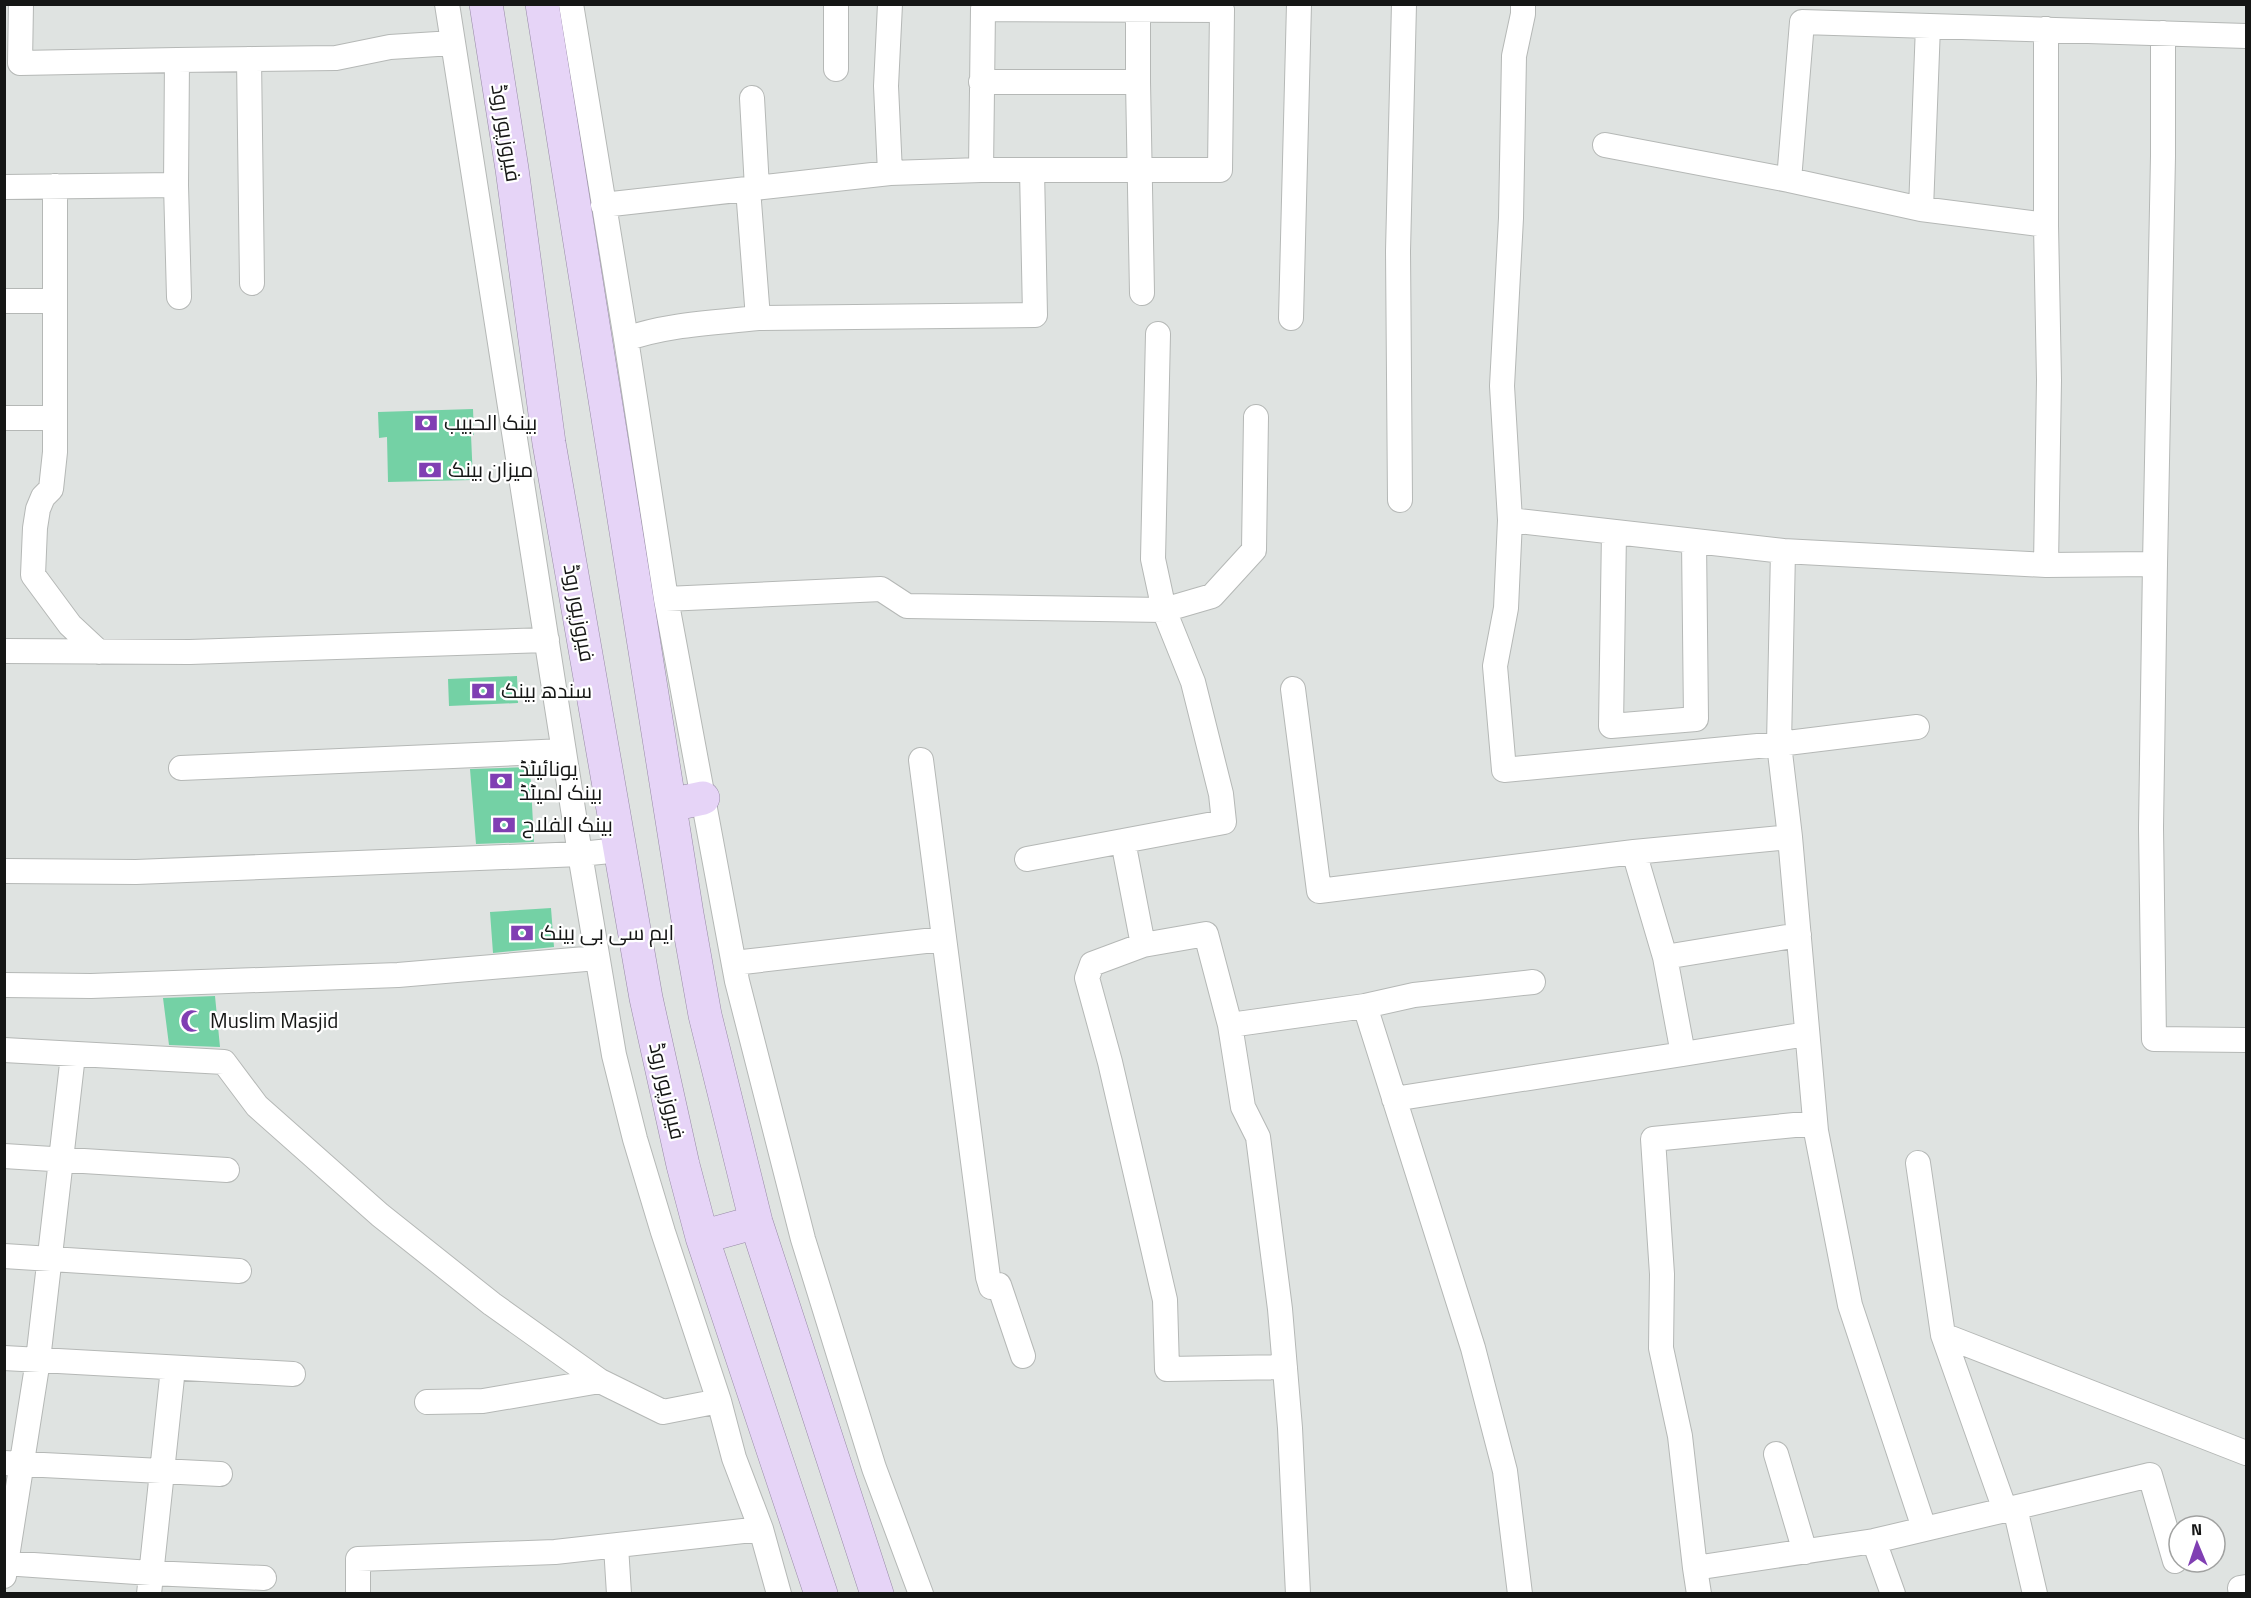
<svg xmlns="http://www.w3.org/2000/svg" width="2251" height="1598" viewBox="0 0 2251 1598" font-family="'Titillium Web',Cairo,sans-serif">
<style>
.building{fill:#74d1a5}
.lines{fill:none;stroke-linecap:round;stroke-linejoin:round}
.minor-casing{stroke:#b5b8b6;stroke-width:26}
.trunk-casing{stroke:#988ba7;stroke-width:34}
.minor{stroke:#fff;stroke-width:24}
.trunk{stroke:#e6d4f7;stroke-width:33}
.labels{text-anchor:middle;stroke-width:4.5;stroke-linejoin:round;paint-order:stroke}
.street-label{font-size:21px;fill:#151615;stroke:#fff}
.poi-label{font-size:21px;fill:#151615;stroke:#fff;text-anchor:start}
</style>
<rect width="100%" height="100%" fill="#dfe3e1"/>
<path class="building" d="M473,409L474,435H471L473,480L388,482L387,437L379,438L378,412Z
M517,676L518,703L449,706L448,679Z
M530,767L534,842L476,844L470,769Z
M551,908L554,947L493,953L490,912Z
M215,996L220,1047L169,1045L163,998Z"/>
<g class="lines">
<g class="minor-casing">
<path id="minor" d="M21,4L20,63L177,60
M447,4L580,854L614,1055L635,1139L663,1232L719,1401L734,1458L761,1529L779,1594
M571,4L626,339L666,599L737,981L803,1239L874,1468L921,1594
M836,4V69
M890,4L886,86L890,173
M1523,4V14L1514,56L1511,218L1502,386L1510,520L1783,551L1779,744L1917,727
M249,59L252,283
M981,82H1138L1142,293
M1138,82V4
M752,98L757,188
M1605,145L1789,180L1802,22L2246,36
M1789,180L1921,209L2046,225V29
M176,185L179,297
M55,186V452L51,489L43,497L38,509L35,528L33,575L70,625L99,652
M4,187L176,185L177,60L336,58L390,47L453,43
M748,189L758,318L1035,315L1032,170
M603,205L890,173L981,170H1220L1222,10L983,9L981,170
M1921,209L1928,26
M2046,225L2049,380L2046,565
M4,301H55
M1291,318L1299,4
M626,339C668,324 714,323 758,318
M4,418H55
M1400,500L1398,251L1404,4
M1614,532L1611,726L1696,719L1694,541
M1783,551L2046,565L2155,564L2151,828L2154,1039L2246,1040
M2155,564L2163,156V33
M666,599L881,589L907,606L1164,610L1212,596L1254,550L1256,417
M4,651L190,652L547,640
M1293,689L1319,891L1634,852L1790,837L1779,744L1504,770L1495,666L1506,608L1510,520
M921,760L988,1277L991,1287L999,1285L1023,1356
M181,768L564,751
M1790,837L1816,1131L1850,1305L1924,1528
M1123,841L1224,822L1221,794L1193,682L1164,610L1153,559L1158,334
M1634,852L1665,957
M1027,859L1123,841L1143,945L1206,934L1230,1025
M4,871L136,872L580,854L620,850
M1799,935L1665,957L1683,1054L1807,1034
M1143,945L1092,964L1087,978L1110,1062L1165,1300L1167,1369L1285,1367
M734,963L943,939
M4,985L91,986L398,975L597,958
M1365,1006L1473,1348L1505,1471L1520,1594
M4,1050L224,1062L257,1106L380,1215L492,1304L600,1381L663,1412L719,1401
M1394,1099L1683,1054
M1815,1123L1653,1139L1662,1274L1661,1348L1680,1436L1695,1568L1874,1541L2005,1510L1943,1335L1918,1163
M4,1156L227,1170
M4,1256L239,1271
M1943,1335L2246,1453
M4,1358L293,1374
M427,1402L483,1401L600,1381
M1776,1454L1805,1552
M4,1463L220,1474
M2015,1508L2035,1594
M2005,1510L2150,1475L2175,1561
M1874,1541L1893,1594
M616,1546L619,1594
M4,1563L151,1573L264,1578
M1695,1568L1699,1594
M4,1576L38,1360L73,1055
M149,1594L173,1368
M358,1594V1559L555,1552L761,1529
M1298,1594L1290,1428L1280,1309L1258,1137L1243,1107L1230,1025L1365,1006L1414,995L1533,982
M2241,1594L2240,1588L2246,1587"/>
</g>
<g class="trunk-casing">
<path id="trunk" d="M486,4L512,169L549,443L646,998L683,1165L702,1237L821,1594
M542,4L687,914L705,1015L756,1222L877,1594
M670,805L703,798
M702,1237L756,1222"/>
</g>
<use href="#minor" class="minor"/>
<use href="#trunk" class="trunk"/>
</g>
<defs>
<g id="bank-bare" transform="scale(1.8)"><path d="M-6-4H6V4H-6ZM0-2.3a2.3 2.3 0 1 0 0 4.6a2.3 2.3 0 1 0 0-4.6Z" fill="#803fb3" stroke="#fff" stroke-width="2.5" paint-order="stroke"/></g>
<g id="mosque-bare" transform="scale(1.8)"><path d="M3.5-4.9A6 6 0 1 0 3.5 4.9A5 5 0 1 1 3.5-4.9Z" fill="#803fb3" stroke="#fff" stroke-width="2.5" paint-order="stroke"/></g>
</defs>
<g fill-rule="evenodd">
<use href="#bank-bare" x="426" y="423"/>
<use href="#bank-bare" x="430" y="470"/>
<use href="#bank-bare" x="483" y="691"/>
<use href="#bank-bare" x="501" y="781"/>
<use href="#bank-bare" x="504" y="825"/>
<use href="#bank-bare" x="522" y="933"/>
<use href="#mosque-bare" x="192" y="1021"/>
</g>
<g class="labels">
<g class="street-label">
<text transform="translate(506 133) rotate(81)" y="7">فیروزپور روڈ</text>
<text transform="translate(579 613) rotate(80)" y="7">فیروزپور روڈ</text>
<text transform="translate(667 1091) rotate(77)" y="7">فیروزپور روڈ</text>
</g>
<g class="poi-label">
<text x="444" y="430">بينک الحبيب</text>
<text x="448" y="477">میزان بینک</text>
<text x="501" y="698">سندھ بینک</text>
<text x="519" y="776">یونائیٹڈ<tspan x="519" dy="24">بینک لمیٹڈ</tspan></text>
<text x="522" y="832">بینک الفلاح</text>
<text x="540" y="940">ایم سی بی بینک</text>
<text x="210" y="1028">Muslim Masjid</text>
</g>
</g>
<rect width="2251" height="1598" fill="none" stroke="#151615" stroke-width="12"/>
<g transform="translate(2197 1544) rotate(358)"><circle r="28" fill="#ffffff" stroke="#a1a2a1" stroke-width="1.5"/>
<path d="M0-4.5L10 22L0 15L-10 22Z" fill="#803fb3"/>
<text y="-9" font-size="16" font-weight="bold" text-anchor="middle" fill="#151615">N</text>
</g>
</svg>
